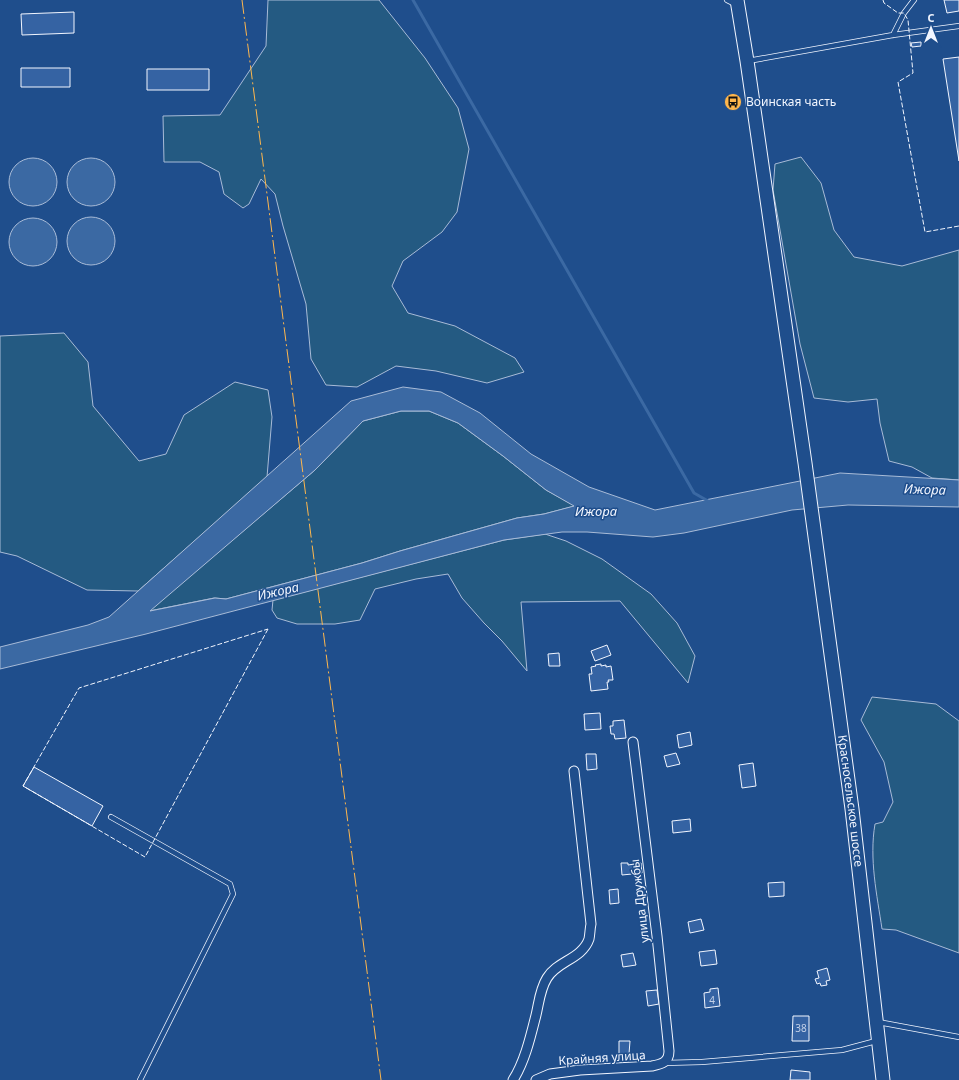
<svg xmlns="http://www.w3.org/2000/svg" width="959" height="1080" viewBox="0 0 959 1080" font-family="'Noto Sans',sans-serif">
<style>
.green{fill:#245a82;stroke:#a8bbd7}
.water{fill:#3b69a3;stroke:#a8bbd7;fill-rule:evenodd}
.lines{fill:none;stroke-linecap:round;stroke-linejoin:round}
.stream{stroke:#3b69a3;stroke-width:3}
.building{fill:#3563a3;stroke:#f2f6ff}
.service-casing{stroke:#f2f6ff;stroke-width:6}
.minor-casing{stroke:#f2f6ff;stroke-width:11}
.secondary-casing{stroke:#f2f6ff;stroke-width:15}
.service{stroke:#1f4e8c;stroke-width:4.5}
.minor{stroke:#1f4e8c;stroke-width:9}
.secondary{stroke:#1f4e8c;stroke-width:13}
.fence{stroke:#f2f6ff;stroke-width:1;stroke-dasharray:5 2;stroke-linecap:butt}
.power{stroke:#ffb74d;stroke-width:1;stroke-dasharray:14 3 2 3;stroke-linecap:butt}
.labels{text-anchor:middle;stroke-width:3;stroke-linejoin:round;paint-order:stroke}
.number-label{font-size:10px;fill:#c3d1e8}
.poi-label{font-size:12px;fill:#f2f6ff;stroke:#1f4e8c;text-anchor:start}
.street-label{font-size:12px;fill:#f2f6ff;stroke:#1f4e8c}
.water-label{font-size:13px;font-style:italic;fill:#f2f6ff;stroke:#1f4e8c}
</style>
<rect width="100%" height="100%" fill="#1f4e8c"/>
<path class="green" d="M268,0H379L425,58L458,108L469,149L457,212L442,232L403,261L392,286L408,313L455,326L515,358L524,372L487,383L436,371L396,366L357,387L326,385L311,359L306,304L283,226L275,194L261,179L249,204L243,208L224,194L219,172L200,162H164L163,116L220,115L266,46Z
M801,157L821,183L834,230L854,257L902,266L959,250V480L932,478L912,467L889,461L880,423L877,399L848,402L814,398L800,344L773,190L775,164Z
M64,333L88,362L93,406L139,461L166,454L184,415L235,382L268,390L272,417L267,477L138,591L87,590L17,556L0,552V336Z
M401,411H429L458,423L503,456L546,490L575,506L544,514L517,518L400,551L362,563L226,599L214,598L149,611L315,470L363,421Z
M545,534L566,541L602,559L651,594L677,623L695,656L688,683L620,601L521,602L527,671L502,641L484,623L462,598L448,574L416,579L375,589L360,620L335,624H297L277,618L272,610L273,600L504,540Z
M872,697L936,704L959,721V953L896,930L882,929C877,895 869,859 875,824L883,822L893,802L884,762L861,720Z"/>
<path class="water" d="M9 182a24 24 0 1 1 48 0a24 24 0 1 1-48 0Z
M67 182a24 24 0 1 1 48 0a24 24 0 1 1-48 0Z
M67 241a24 24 0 1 1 48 0a24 24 0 1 1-48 0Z
M9 242a24 24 0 1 1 48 0a24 24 0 1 1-48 0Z
M403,387L441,392L480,413L531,454L589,487L655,510L840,473L959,480V507L848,505L792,510L684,533L653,537L587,532H562L504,540L146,634L0,669V647L88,625L109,617L351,401ZM401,411H429L458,423L503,456L546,490L574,506L544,514L517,518L400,551L362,563L226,599L215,598L150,611L315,470L363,421Z"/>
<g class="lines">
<path class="stream" d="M413,0L694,493L708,501"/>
</g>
<path class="building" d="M944,0H959V11L947,13Z
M74,12V33L22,35L21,14Z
M921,42V46L912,47L911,43Z
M959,57V161L943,59Z
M21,68H70V87H21Z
M147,69H209V90H147Z
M607,645L611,655L595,661L591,651Z
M559,653L560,666H549L548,654Z
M601,664V666L606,665V667L611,666L613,680H608L609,682H607L608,689L591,691L589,674H592L591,667L596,666L595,665Z
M600,713L601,729L585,730L584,714Z
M624,720L626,738L615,739L614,734H611L610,726H613V721Z
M690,732L692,745L679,748L677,735Z
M676,753L680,764L667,767L664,756Z
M586,754H596L597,769L587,770Z
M753,763L756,786L742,788L739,765Z
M34,767L103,806L92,826L23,786Z
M690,819L691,831L673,833L672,821Z
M621,863H628V865L641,863L642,873L622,875Z
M784,882V896L769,897L768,883Z
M618,889L619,903L610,904L609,890Z
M701,919L704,930L690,933L688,922Z
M715,950L717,964L701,966L699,952Z
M633,953L636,965L623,967L621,955Z
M827,968L830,980L826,981L827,985L821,986L820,983L817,984L815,979L819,978L817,971Z
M718,988L720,1006L705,1008L704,993L710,992V989Z
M657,990L659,1004L648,1006L646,991Z
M793,1016H809V1041H792Z
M619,1041H630L629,1054H619Z
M791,1070L810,1072V1080H790Z"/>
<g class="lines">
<g class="service-casing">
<path id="service" d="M727,0L735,4
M893,35L904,13L914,0
M748,61L893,35L959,26
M111,817L230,884L233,894L140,1080
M878,1022L959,1037
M664,1063L702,1062L842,1050L876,1041"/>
</g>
<g class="minor-casing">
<path id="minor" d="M513,1080C524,1063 530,1039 535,1019C539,1005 539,991 547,978C557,961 582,959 589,939C590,934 590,928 591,924L574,771
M536,1080L550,1074L580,1070L652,1066C662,1064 669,1062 669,1051L657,936L633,742"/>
</g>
<g class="secondary-casing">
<g id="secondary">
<path id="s1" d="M737,0L747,61L805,463L852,809L883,1080"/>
</g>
</g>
<use href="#service" class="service"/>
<use href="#minor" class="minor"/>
<use href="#secondary" class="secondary"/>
<path class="fence" d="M883,0L884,3L898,13H904L908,20L913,73L898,82L925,232L959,226
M268,629L145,857L23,786L79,688Z"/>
<path class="power" d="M242,0L381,1080"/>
</g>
<defs>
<g id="bus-disc" transform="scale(0.9)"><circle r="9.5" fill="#ffb74d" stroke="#1f4e8c"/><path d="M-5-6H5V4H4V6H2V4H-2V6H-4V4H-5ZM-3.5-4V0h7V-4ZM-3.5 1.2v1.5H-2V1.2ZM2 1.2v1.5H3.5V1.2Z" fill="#111"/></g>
</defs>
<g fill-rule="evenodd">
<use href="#bus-disc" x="733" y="102"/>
</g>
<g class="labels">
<g class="number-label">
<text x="712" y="1004">4</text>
<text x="801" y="1032">38</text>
</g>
<g class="poi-label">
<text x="746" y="106">Воинская часть</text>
</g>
<g class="street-label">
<text dy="4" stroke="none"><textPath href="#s1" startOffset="809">Красносельское шоссе</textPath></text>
<text transform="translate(640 901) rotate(-97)" y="4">улица Дружбы</text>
<text transform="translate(602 1058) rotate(-4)" y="4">Крайняя улица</text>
</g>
<g class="water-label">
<text transform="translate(925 489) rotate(2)" y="5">Ижора</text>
<text x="596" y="516">Ижора</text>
<text transform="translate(278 591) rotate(-13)" y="5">Ижора</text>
</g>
</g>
<g transform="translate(931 28)" stroke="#1f4e8c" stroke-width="3" paint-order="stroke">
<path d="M0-3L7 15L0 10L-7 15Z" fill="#f2f6ff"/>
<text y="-6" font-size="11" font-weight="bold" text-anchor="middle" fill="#f2f6ff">С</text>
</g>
</svg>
